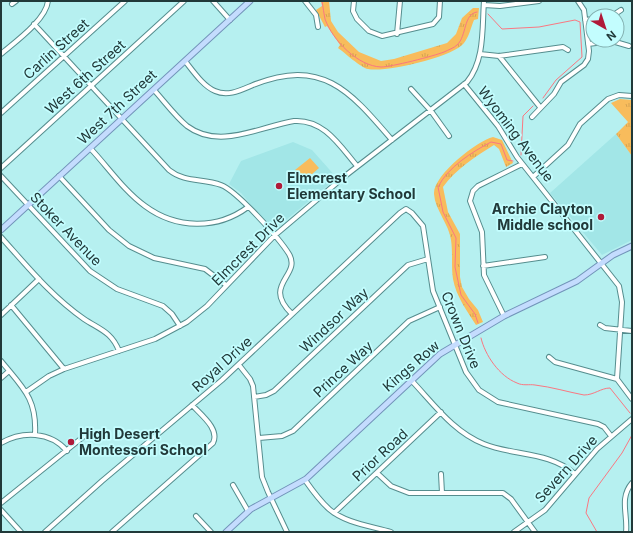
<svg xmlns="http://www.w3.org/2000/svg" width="633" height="533" viewBox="0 0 633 533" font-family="Inter,sans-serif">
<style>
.built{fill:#a2e6e7}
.grass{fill:url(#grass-tufts)}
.pitch{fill:#f8bc5c}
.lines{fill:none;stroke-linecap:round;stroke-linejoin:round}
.stream{stroke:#fa7781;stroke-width:1}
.minor-casing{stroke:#558d8e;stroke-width:6}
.major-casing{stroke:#7294b9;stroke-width:7}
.minor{stroke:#fff;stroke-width:4}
.major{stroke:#c4dcfe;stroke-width:5}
.poi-dot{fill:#af1a39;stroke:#c3fdfe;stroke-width:1.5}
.labels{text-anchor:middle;stroke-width:3.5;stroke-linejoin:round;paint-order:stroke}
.street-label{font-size:14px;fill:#213939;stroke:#c3fdfe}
.poi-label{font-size:14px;font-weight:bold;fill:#213939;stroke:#c3fdfe;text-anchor:start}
</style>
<defs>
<pattern id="grass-tufts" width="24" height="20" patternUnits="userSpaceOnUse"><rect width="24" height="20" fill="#f8bc5c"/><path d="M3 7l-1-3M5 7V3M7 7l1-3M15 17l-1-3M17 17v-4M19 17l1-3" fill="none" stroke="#d4a251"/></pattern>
</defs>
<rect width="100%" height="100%" fill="#b6f0f0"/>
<path class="built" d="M616,134L632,156V240L602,255L550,193Z
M293,142L312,150L337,178L275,229L271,228L241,193L229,184L241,161Z"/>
<path class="grass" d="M321,1H329L331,21L338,32L359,52L381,61L394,59L447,43L456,34L462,18L473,8H479L478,19L474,20C471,27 469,37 464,43C454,57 384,73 368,69C361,68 344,52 338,48L340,45L327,26L325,27L316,10L322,6Z
M620,99L632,100V156L616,134L628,122L611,103Z
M493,137L502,140L513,163L506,167L499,149L494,145C475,157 456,169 443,187L448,212L460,234V277L462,287L469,299L478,310L483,322L476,325C467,311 456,296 453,279C451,266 453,253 451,240C449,224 435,210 434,194C433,175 477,141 493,137Z"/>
<path class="pitch" d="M310,158L319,168L304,181L295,170Z"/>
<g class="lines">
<path class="stream" d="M322,1C323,7 324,14 325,19C333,41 358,66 381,67C391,67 434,56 444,52C448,50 454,48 457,45C467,36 463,14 477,12
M488,14L502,29L539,27L575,20L580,22L582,57L556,80L543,98
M521,155L523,116L533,106
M478,323L475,314L461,295L455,267L456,238L443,212L438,187C448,167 472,152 491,142L501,144L507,160L513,161
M481,338C485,355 499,376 517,383C523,386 529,384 535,385C552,387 568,392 584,395C594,395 601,388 610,388L630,413
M597,532L586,513L589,498L622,453L632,435"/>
<g class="minor-casing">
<path id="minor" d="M213,1L230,20
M305,1L316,15L318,27
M354,1L353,11L357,19L369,31L382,36L433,24L439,17L440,1
M12,4L16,1
M484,5L500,6L539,1
M612,16L621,10
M585,20L593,19
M34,24L169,170C185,183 203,178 221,185C237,191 279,238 289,254C302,276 261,284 292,314
M397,34L400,1
M588,44L612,41L629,46
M1,54C15,42 46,20 48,1
M480,54L499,56L563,47L568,50
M499,56L540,107
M185,61C193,71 203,86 215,91C228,97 241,90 253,85C322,57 350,91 392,140
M464,84L498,126L517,157L619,286L622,302L617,379L632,399
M411,89L431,111L449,136
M154,90C164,101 175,116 187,126C219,150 259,127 294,121C324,119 340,146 357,166
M1,113L125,1
M532,117L554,94L561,82L584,65L588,59L589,51L584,10L578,1
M90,148C108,167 124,191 145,206C176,229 217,230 248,207
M1,168L184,1
M1,176L90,271L117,289L163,306L172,314L180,326
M59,176L109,230L129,246L154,258L205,269L226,285
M533,177L568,145L580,124L608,99L619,95L632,96
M1,237C27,266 52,297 84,319C99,329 112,332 119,351
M483,266L545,257
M11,305L64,369
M1,315L39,279
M504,316L484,275L482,232L470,201L473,191L478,186L522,164
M600,325L605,328L632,331
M549,357L555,362L617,379
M1,361C22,387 37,398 35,434
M239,365L250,379L253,386L262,477L268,492L287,532
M1,378L9,371
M411,380C433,403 453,432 484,444C514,456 549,451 575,474
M26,392L49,376L64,369L155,339L187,322L207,306L274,236L345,176L467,82C485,60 482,28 484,1
M254,397L266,395L274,391L408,265L428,259
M259,438L282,436L293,431L409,321L440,307
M1,443C22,431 50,431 67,451
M377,473L391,486L409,493H503L511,499L535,532
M441,474L442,493
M305,480C312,490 320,501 329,509C345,523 371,526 391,532
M233,485L248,511
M1,503L88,433
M1,510L21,532
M334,513L441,412
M196,516L211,532
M45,532L102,481L222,380L400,213L406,209L412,213L423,226L433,291L466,372L479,390L498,402L598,424L604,427L611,436
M112,532L213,443C220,429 201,415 192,405
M514,532L545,510L597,449L632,419
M626,532C628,515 619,498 632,483"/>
</g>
<g class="major-casing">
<path id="major" d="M1,230L250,1
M226,532L251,509L306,479L440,354L504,316L577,281L613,255L632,246"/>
</g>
<use href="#minor" class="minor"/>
<use href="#major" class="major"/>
</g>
<g class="poi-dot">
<circle cx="279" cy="186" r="4"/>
<circle cx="601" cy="217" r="4"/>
<circle cx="71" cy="442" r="4"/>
</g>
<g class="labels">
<g class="street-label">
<text transform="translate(56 49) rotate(-42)" y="5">Carlin Street</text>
<text transform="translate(85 77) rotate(-42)" y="5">West 6th Street</text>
<text transform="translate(117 107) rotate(-43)" y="5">West 7th Street</text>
<text transform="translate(516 134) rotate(53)" y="5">Wyoming Avenue</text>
<text transform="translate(66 229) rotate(46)" y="5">Stoker Avenue</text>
<text transform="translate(248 249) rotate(-45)" y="5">Elmcrest Drive</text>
<text transform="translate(334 320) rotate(-43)" y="5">Windsor Way</text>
<text transform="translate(461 330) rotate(68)" y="5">Crown Drive</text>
<text transform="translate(222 364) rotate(-42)" y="5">Royal Drive</text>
<text transform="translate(411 366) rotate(-41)" y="5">Kings Row</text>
<text transform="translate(343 369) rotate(-43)" y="5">Prince Way</text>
<text transform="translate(380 455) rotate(-43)" y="5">Prior Road</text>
<text transform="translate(566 469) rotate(-48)" y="5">Severn Drive</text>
</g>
<g class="poi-label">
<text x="287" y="183">Elmcrest<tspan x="287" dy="16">Elementary School</tspan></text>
<text x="593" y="214" text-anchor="end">Archie Clayton<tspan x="593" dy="16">Middle school</tspan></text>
<text x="79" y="439">High Desert<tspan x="79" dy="16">Montessori School</tspan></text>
</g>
</g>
<rect width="633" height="533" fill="none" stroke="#213939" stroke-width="4"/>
<g transform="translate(605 28) rotate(141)"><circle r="19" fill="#c3fdfe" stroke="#82afaf"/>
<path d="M0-3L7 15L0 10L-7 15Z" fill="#af1a39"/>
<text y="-6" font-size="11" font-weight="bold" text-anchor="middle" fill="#213939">N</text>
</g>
</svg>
